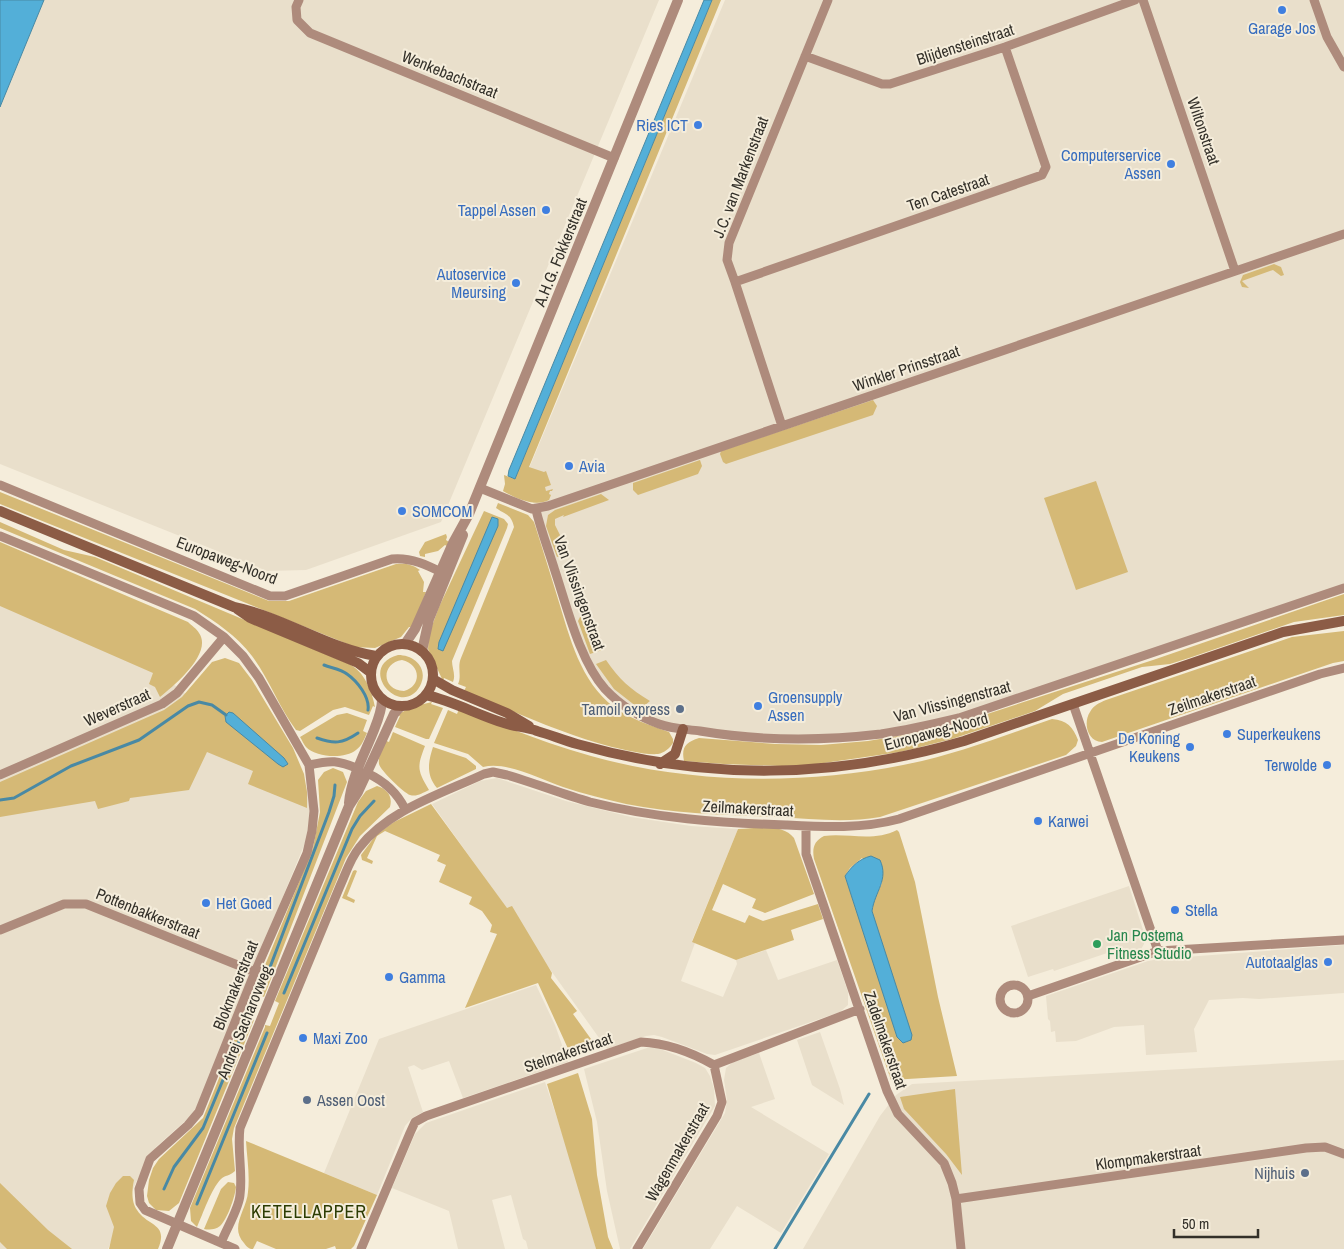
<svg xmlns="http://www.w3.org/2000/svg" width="1344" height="1249" viewBox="0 0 1344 1249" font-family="'Archivo Narrow',sans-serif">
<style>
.industrial{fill:#e9dfcb}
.green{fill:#d5b976;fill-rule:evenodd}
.water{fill:#53afd8;stroke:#4989a4}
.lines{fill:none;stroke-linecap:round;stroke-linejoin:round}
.stream{stroke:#4989a4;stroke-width:3}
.minor{stroke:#ae8b7c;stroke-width:9}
.tertiary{stroke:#ae8b7c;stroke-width:10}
.secondary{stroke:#8c5c46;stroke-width:10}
.shop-dot{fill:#3f7fe0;stroke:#f5eddb;stroke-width:2}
.service-dot{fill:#5c6f8a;stroke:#f5eddb;stroke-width:2}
.leisure-dot{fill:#2e9e5b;stroke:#f5eddb;stroke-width:2}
.labels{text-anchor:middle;stroke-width:4;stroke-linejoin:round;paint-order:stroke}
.shop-label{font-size:16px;fill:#366cbe;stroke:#f5eddb;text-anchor:start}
.street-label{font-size:16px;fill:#333029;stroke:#f5eddb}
.service-label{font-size:16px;fill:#4e5e75;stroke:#f5eddb;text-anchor:end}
.leisure-label{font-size:16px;fill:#27864d;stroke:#f5eddb;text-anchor:start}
.neighbourhood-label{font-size:18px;letter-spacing:1px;fill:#2b3b02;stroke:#f5eddb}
</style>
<rect width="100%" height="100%" fill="#f5eddb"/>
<path class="industrial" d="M44,0H659L441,522L306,570L267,571L0,464V107Z
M725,0H1344V588L959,718L824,739L667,726L615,698L583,652L525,478Z
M0,595L119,642L306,787L311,807L307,838L194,1113L156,1147L136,1182L108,1249H0Z
M497,778L566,801L631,817L691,826L738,829L692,941L695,943L681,981L723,997L737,964L736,960L766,950L778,980L837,960L848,992V1005L840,1012L715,1055L707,1054L662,1037L654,1035L646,1036L607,1049L432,804L480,781Z
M1129,886L1145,936L1144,944L1140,951L1124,957L1116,950L1054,971L1053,969L1028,977L1011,926Z
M1344,945V993L1259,999L1243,998L1209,1000L1194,1029L1197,1052L1146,1055L1144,1025L1114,1027L1076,1041L1056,1042L1055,1031L1051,1032L1050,1021L1048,1019L1046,996L1148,961L1159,959Z
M536,985L555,1025L568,1062L463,1098L449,1061L422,1070L414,1065L408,1067L423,1112L412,1118L405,1126L377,1195L324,1173L379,1039Z
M820,1032L840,1089L844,1105L812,1085L797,1040Z
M655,1047L696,1063L705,1068L710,1076L714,1089L715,1106L630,1249H620L607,1191L597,1122L584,1069L647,1048Z
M759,1053L775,1099L751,1107L829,1154L781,1233L737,1206L710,1249H643L725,1113L727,1100L724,1080L726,1068L733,1062Z
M1344,1060V1249H803L880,1116L896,1095L912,1084Z
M545,1082L577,1178L596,1249H528L526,1241L523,1239L511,1195L492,1200L505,1249H458L449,1211L392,1188L415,1134L426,1123Z"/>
<path class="green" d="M712,0H721L529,467L544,472L546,471L551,485L545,487L546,491L553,489L552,491H550L549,494L551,495L549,500C535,507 517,499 503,491L505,484L504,475L515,479Z
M1274,264L1281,267L1284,275L1281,276L1273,270L1242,281L1249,288L1242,287L1240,282L1243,275Z
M873,400L877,406L873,415L726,464L723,462L720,454L721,451Z
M700,460L702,466L698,474L638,495L633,490V483Z
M1096,481L1128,572L1076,590L1044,498Z
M0,492L269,601H289L396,564C405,563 412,564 420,570L418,571L424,582L423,592H426L413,627H409L401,637L375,648L355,647L0,504Z
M601,494L609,500L563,517L564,515L555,519V525L562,539V546L569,553L557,557L546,526L548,515L555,510Z
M498,503L528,515L534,522C542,547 550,573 558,599C570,638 580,681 614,707C630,719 650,725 669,732L673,739V743C670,748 664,753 658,754C644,755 626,750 612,747C561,734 514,711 464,691L466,687L458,684C462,676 457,667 461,658L514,527C511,514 506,515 496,508Z
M484,511L504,519L508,524L507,528L452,661C452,668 456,675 453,682L444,678L443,681L428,649L429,634L439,607Z
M0,522L64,550L95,557L349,664C364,671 372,691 375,707L373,706L369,715L345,707L333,710L300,731L296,730C279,707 269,679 252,656C237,636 216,622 195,609L0,528Z
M446,534L447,537L446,540L449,542L447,546L445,545L438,551L425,554V557L420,556L419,552L425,542Z
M0,542L188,622C191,625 197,629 199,633C213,653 175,685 160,697L155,687L149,684L153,673L0,606Z
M1344,594V615L1294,622L1189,658L1170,664L1142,667L1063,694L1035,711L952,739L900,752L810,765L782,766L724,764L684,761C681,747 686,742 699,738L776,744L821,745L868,741L944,728L1153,660Z
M586,615L590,617L602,650L590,654L578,621L580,617Z
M1344,631V661L1333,663L1102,742C1087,742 1083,722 1090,712C1094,705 1099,703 1106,700L1292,637Z
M398,655C415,655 429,669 420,686C401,720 355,667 398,655ZM402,660C421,664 422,686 404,691C381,690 381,663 402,660Z
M225,658L239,663L252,680L293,748L304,774L307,792V808L248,784L253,771L207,752L189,790L130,798L129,801L98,809L95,801L0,817V782L164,710L182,697L212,662Z
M606,660C619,679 630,689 650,701L644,706L637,707L614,689L596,664Z
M432,702L431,704L443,708L429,739H426L395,727L400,716L398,715C405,709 422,704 432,702Z
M459,709C502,725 546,744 591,756C691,784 802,785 903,765C954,755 1003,736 1052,719C1067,720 1073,727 1078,740L1076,746L1066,755L880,817C846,823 812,819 777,817C727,815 676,814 626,804C605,799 584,794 563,787C540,779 507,761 483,767L468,754L434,743L448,710L457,714Z
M347,713L367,720L363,731L367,733C364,739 362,746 356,750C345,759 317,758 306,747C304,745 302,740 300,737L337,715Z
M393,732L425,746C417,767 417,770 429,790C422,793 417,797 410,795C404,793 380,770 379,764C378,756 382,748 384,740L389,742Z
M433,747L466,758L476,766V769L437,788C426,775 428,762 433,747Z
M333,768L343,772L347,782L264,997L260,995L251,1017L245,1014L313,848L320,812L318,780L324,772Z
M377,786C387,789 393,796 390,807L360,836L346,858L234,1128L232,1139L235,1171C230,1176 225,1175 221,1179C211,1189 203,1214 197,1227L191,1221L190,1208L265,1027V1025L270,1026L279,1003L275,1001L358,802L366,791Z
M431,804L507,908L512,906L552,973L551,978L577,1011L573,1014L591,1039L587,1046L570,1053L538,983L465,1008L497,934L490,932L492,925L482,911L469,904L472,897L439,882L446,865L437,861L440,855L385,831L377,836L367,858L373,861L372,864L362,860L361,855L376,835L394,822Z
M738,829C755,828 783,823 794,838L814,894L765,913L752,908L756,899L723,884L712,910L745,923L749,915L763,921L818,904L823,919L791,930L794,940L736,960L692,942Z
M897,830L899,832L915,882L938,997L957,1076L891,1080L814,859C812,848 814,841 824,836C848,833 874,842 897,830ZM862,858L882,883L873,901L872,911L890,1011L845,876L850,868Z
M355,870L357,871L347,896L355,900L354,903L342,898L353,871Z
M244,1016L254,1020L179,1203L169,1211L156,1210L149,1203L147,1196L149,1180L153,1168L159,1159L203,1118Z
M578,1073L592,1119L597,1175L608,1237L613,1249H596L547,1084Z
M955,1089L962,1175L946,1154L904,1109L900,1097Z
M246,1141L377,1195L354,1246L351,1249H336L335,1246L326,1249H276L257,1241L253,1249C249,1249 247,1247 244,1243C229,1227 247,1209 248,1192C250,1175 247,1158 246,1141Z
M123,1176H130L134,1180C132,1189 131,1202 137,1210C148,1227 169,1223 158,1249H109L114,1227L106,1206L110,1193L116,1183Z
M228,1182L234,1183L236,1187C235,1197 227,1220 220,1226C215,1230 209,1230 204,1229L221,1189Z
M0,1183L48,1230L72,1249H7L0,1242Z"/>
<path class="water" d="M0,0H44L0,107Z
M704,0H712L515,479L508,476L509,470Z
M492,517L498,519V526L443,651L438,649L439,642Z
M229,712L233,713L284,758L288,764L283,767L278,764L226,722L225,716Z
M871,856L880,860C889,880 875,891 872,911L912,1035L911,1040L903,1043L897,1037L845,876C852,866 859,859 871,856Z"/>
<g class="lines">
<path class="stream" d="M324,665C331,668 341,669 347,674C357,681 370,697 368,710
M317,738C334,744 342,744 358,733
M0,800L14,798L71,766L139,740L188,706L199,702L212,705L226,715
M264,983L329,812L334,796L335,785
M284,993L352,829L360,816L374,801
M164,1189L174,1167L203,1128L247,1022
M197,1204L267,1033
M775,1249L869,1094"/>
<path class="minor" d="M299,0L296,7L297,20L310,33L614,158
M1143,0L1235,271
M1314,0L1327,37L1344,67
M805,56L882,84H890L1005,47L1135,0
M735,282L1042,175L1046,167L1005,47
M782,426L735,282L727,260L729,243L828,0
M0,485L270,596H285L392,559C412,557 429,566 447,575
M480,488L532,509L548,506L1344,234
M536,510C541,531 549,551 555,571C567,607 580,661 605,689C620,705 639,717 659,724C672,729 686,729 700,731C760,741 821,741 881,734C908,730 934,724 959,718L1344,588
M0,536L175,608L194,616L224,637L243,656L259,678L309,765L314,811L312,831L307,853L255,972L199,1112L188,1125L150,1159L139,1189L140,1203L145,1210L235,1249
M1073,704L1158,951L1344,940
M309,765C332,760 337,760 359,769
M367,773C384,781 397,792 405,809
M0,775L162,704L177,693L224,637
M806,826V854L887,1091L898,1114L944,1163L952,1183L956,1199L961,1249
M0,930L64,904H86L255,972
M1000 999a14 14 0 1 1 28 0a14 14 0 1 1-28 0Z
M1028,996L1158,951
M956,1199L1306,1148L1325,1147L1344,1154
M221,1243C226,1229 239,1209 240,1195C243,1173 237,1150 240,1128L340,886C346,873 350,859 359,848C388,810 441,794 484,774L493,772L507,775C535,783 562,794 590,802C654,818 720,823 786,825C825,827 862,829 899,819L1320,674L1344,668
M361,1249L410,1133L415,1122L426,1116L641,1042C667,1043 691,1052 714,1065L860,1009
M637,1249L717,1116L722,1102L714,1065"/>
<path class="tertiary" d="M405,644L415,629L453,543L469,514L678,0
M422,651L429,619L463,535
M349,803C351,778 365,753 374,730C378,720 382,710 382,700
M167,1249L349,806L358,792L394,714L400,707"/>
<path class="secondary" d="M0,511L234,607C284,617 327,648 376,656
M237,609L250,618L358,663L370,672
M371 675a31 31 0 1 1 62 0a31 31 0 1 1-62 0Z
M433,679L452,690L507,713L529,726
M426,695C453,701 478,715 504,723C515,727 527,727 537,731C551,735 563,740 577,744C708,781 833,779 964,741L1283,632L1344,621
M660,764L675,754L683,729"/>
</g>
<g class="shop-dot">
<circle cx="1282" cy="10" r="5"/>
<circle cx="698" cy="125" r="5"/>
<circle cx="1171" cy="164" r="5"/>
<circle cx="546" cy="210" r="5"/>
<circle cx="516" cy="283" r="5"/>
<circle cx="569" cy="466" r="5"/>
<circle cx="402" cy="511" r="5"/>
<circle cx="758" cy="706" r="5"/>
<circle cx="1227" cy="734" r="5"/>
<circle cx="1190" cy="747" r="5"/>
<circle cx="1327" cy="765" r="5"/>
<circle cx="1038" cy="821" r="5"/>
<circle cx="206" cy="903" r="5"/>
<circle cx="1175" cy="910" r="5"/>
<circle cx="1328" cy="962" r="5"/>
<circle cx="389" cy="977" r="5"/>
<circle cx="303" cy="1038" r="5"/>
</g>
<g class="service-dot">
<circle cx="680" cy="709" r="5"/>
<circle cx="307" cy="1100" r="5"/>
<circle cx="1305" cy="1173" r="5"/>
</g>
<circle class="leisure-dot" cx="1097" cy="944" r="5"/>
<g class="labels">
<g class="shop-label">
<text x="1282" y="34" text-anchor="middle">Garage Jos</text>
<text x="688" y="131" text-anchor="end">Ries ICT</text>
<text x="1161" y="161" text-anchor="end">Computerservice<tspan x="1161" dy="18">Assen</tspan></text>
<text x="536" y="216" text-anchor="end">Tappel Assen</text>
<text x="506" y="280" text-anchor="end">Autoservice<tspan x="506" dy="18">Meursing</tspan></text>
<text x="579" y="472">Avia</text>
<text x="412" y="517">SOMCOM</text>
<text x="768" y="703">Groensupply<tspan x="768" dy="18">Assen</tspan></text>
<text x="1237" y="740">Superkeukens</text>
<text x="1180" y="744" text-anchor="end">De Koning<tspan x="1180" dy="18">Keukens</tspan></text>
<text x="1317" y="771" text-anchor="end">Terwolde</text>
<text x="1048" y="827">Karwei</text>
<text x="216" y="909">Het Goed</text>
<text x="1185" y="916">Stella</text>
<text x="1318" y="968" text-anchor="end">Autotaalglas</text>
<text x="399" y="983">Gamma</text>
<text x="313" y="1044">Maxi Zoo</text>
</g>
<g class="street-label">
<text transform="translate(965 44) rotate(-18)" y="6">Blijdensteinstraat</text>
<text transform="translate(450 74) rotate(22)" y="6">Wenkebachstraat</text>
<text transform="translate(1204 131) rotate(71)" y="6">Wiltonstraat</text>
<text transform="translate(740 177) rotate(-69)" y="6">J.C. van Markenstraat</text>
<text transform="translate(948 192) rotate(-19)" y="6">Ten Catestraat</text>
<text transform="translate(560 252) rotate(-68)" y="6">A.H.G. Fokkerstraat</text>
<text transform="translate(906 368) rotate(-19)" y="6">Winkler Prinsstraat</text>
<text transform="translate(227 560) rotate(21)" y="6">Europaweg-Noord</text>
<text transform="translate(580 593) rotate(70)" y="6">Van Vlissingenstraat</text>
<text transform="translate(1212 695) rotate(-19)" y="6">Zeilmakerstraat</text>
<text transform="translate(952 701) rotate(-15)" y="6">Van Vlissingenstraat</text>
<text transform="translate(117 707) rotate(-24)" y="6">Weverstraat</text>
<text transform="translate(936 731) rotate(-15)" y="6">Europaweg-Noord</text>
<text transform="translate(748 808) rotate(3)" y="6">Zeilmakerstraat</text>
<text transform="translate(148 913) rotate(22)" y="6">Pottenbakkerstraat</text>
<text transform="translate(235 985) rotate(-68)" y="6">Blokmakerstraat</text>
<text transform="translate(244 1022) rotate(-68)" y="6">Andrej Sacharovweg</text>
<text transform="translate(886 1040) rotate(71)" y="6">Zadelmakerstraat</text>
<text transform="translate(568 1052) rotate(-19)" y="6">Stelmakerstraat</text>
<text transform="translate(677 1152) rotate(-60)" y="6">Wagenmakerstraat</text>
<text transform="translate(1148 1157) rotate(-8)" y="6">Klompmakerstraat</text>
</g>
<g class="service-label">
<text x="670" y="715">Tamoil express</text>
<text x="317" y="1106" text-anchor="start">Assen Oost</text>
<text x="1295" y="1179">Nijhuis</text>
</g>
<g class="leisure-label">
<text x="1107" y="941">Jan Postema<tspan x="1107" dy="18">Fitness Studio</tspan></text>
</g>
<g class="neighbourhood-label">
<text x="309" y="1218">KETELLAPPER</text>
</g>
</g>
<path d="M1174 1229v8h84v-8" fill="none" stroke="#333029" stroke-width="2.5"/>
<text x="1182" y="1229" font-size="15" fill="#333029" stroke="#f5eddb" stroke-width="4" paint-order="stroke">50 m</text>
</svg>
